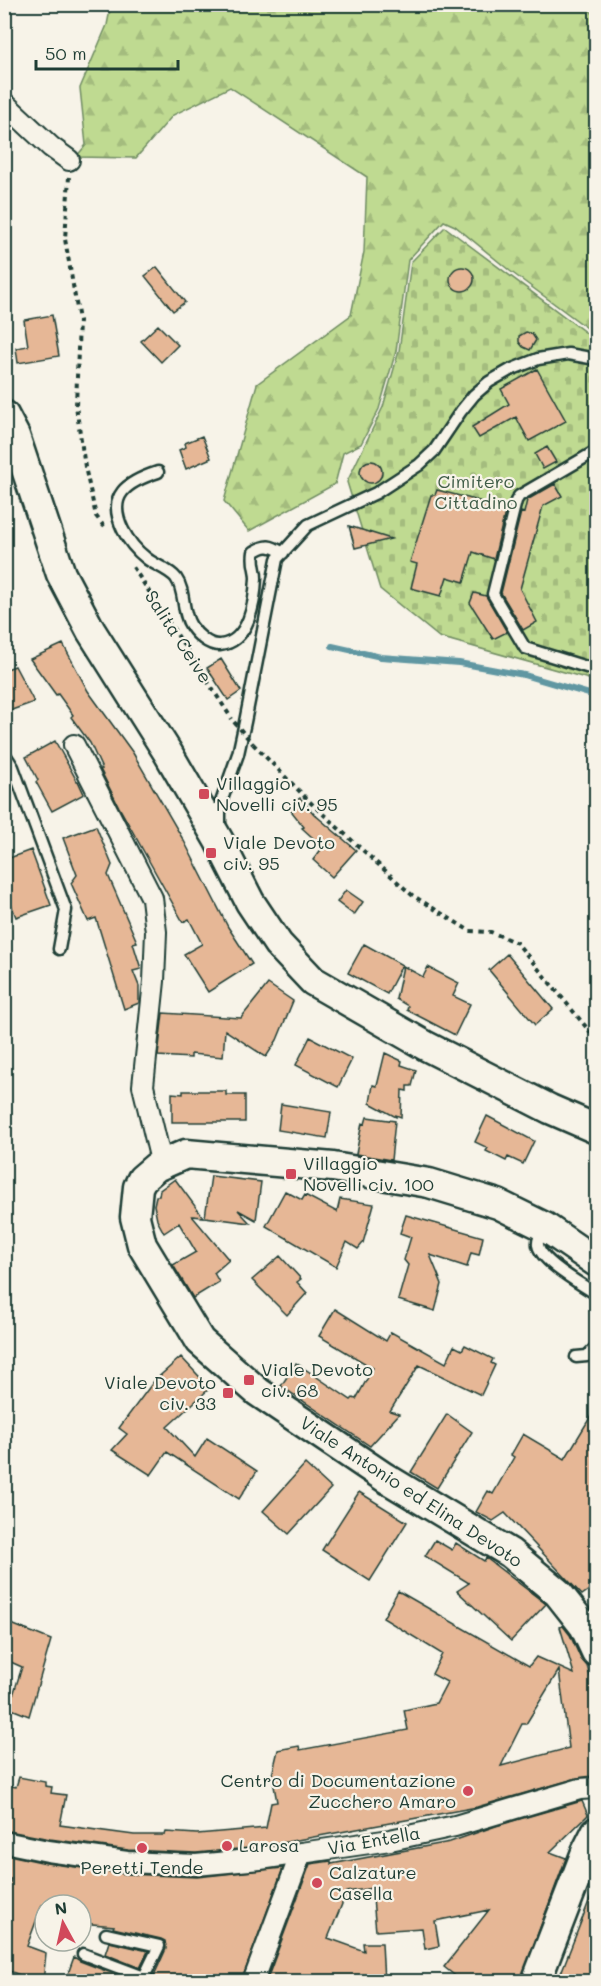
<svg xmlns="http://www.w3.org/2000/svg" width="601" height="1986" viewBox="0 0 601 1986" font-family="Mali,sans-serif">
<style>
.forest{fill:url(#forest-firs);stroke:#6f8c62;stroke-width:1.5}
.cemetery{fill:url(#cemetery-stones);stroke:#6f8c62;stroke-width:1.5}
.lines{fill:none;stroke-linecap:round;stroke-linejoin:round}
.stream{stroke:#6097a2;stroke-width:6}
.building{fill:#e6b796;stroke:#1f3d34;stroke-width:1.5;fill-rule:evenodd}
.lane-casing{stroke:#1f3d34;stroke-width:15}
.street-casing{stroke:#1f3d34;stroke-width:24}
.secondary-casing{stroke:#1f3d34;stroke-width:33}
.path{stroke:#1f3d34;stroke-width:4;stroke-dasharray:4.5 4.5;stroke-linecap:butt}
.lane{stroke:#f7f3e8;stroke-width:10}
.street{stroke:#f7f3e8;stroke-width:20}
.secondary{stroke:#f7f3e8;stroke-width:28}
.path-bridge{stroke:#1f3d34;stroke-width:4;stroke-dasharray:4.5 4.5;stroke-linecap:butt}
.poi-dot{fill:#d1495b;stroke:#f7f3e8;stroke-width:2}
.labels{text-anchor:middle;stroke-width:4.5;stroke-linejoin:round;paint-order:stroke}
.park-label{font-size:18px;fill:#3f5c47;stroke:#f7f3e8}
.street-label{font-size:18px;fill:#1f3d34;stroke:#f7f3e8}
.poi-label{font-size:18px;fill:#1f3d34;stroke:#f7f3e8;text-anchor:start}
</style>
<defs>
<pattern id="forest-firs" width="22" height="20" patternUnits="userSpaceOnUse" patternTransform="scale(1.5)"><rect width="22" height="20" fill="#bfda91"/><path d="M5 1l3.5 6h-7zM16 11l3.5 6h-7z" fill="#a4bc7e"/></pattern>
<pattern id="cemetery-stones" width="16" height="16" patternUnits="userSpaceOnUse" patternTransform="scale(1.5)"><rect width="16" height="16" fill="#bfda91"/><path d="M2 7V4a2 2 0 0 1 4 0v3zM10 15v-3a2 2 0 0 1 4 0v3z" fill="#a4bc7e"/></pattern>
</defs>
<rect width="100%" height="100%" fill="#f7f3e8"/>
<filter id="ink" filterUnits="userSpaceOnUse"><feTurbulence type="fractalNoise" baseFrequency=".0167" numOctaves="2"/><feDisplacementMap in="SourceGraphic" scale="12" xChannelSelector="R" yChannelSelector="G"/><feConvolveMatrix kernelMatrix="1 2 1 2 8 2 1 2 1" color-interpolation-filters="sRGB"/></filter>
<g filter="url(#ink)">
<path class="forest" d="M111,5H585L596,17V326L590,330L510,271L455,226L444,221L408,260L396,351L379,409L361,444L343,453L335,484L249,531L224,501L257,384L351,315L364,252L367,177L230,87L173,115L136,158L76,157L86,145L80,88L107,25Z"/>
<path class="cemetery" d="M445,227L589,335L596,331V681L439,637L380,589L347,482L383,407L399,351L411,262Z"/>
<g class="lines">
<path class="stream" d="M332,646L381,657L459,663L524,675L596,696"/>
</g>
<path class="building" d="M157,267L185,302L173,311L145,276Z
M450 279a12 12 0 1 1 24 0a12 12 0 1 1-24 0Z
M52,315L59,356L18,363L16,348L28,346L24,320Z
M158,325L178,345L161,362L141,341Z
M526,332L532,334L536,340L530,350L523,347L519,342V336Z
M537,369L566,421L529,441L516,417L479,438L472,427L509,404L501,389Z
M202,436L211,458L186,469L179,450L186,447L185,443Z
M547,447L556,462L543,469L535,454Z
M360 472a11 11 0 1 1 22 0a11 11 0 1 1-22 0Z
M555,484L562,496L543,506L520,589L537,622L523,630L501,593L521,512L524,513L527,500Z
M437,490L506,508L494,559L473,552L464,582L447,577L441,596L411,588L417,564L410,562L431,495H435Z
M349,526L391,539L355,548Z
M474,593L486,596L507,632L493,639L470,603Z
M63,644L88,691L133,753L184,841L228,927L252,964L208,992L184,954L202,944L189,919L183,922L119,807L100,769H102L90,743L71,717L73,715L58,694L56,695L30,659Z
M221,659L241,691L228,700L207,668Z
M15,666L34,702L9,711L4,696V670Z
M55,741L77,781H78L84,794L52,811L36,782L38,780L26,757Z
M300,798L314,814L356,850L332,877L313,860L323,847L302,828L304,827L288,807Z
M96,826L112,865L108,875L137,942L133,943L141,969L133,971L139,986V1003L124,1009L96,918L88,921L71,883L77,875L63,838Z
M31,850L51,905L16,917L4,886V860Z
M346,890L363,902L354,915L337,902Z
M364,944L402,965L387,994L348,973Z
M507,954L553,1009L535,1025L489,970Z
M403,966L423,977L428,967L459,983L453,996L470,1004L455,1035L407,1010L408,1006L396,999Z
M268,984L293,1001L277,1040L266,1057L225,1030L223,1057L191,1054V1058L158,1056L163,1013L241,1018Z
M310,1037L352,1059L338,1087L296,1065Z
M385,1053L402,1061L401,1065L416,1070L412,1086H407V1091L402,1090L401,1117L396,1115V1117L370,1103L373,1085L377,1086Z
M183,1091H226V1095H245V1122H172V1093L183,1094Z
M281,1104L331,1112L327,1138L278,1130Z
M487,1116L534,1141L523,1164L508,1157L506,1161L486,1151L488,1148L475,1142Z
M367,1117L395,1121L391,1160L356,1154L362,1123L365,1124Z
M211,1176L261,1182L256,1220L238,1210L250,1223L205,1217Z
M175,1179L203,1217L192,1216L229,1260L214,1273L219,1282L193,1298L173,1265L196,1252L179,1223L164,1233L157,1220L154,1205L156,1196H159L160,1190Z
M285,1191L302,1200L305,1195L337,1212L340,1199L374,1204L363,1243L358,1249L347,1242L336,1267L266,1226Z
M406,1215L483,1237L479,1255L471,1253L467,1267L430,1255L442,1284L435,1311L398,1300L408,1265L404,1260L411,1237L400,1233Z
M280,1256L301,1279L297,1282L307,1293L287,1315L252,1280Z
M335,1309L386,1341L391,1332L446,1363L454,1346L462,1350L465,1345L493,1359L491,1363L495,1365L481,1395L419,1365L390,1411L399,1414L370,1446L281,1386L296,1363L351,1400L353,1398L356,1399L373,1368L319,1336Z
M181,1357L210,1388L167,1427L195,1457L207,1438L257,1471L239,1499L167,1452L151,1475L112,1450L127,1434L119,1428L154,1381Z
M597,1406V1584L582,1595L505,1513L493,1521L476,1512L488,1491L493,1494L514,1457L511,1455L523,1434L565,1459Z
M447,1414L472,1432L437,1488L411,1472Z
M305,1464L331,1488L289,1534L263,1511Z
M359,1492L407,1522L370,1581L322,1550Z
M435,1540L452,1550L456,1543L484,1561L486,1558L546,1604L511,1641L457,1591L469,1583L425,1556Z
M398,1591L529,1666L536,1657L574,1674L560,1627L563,1626L570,1635L581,1659L587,1666L597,1698V1772L592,1776L577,1778L477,1807L259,1847L196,1853L128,1850L50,1839L4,1830V1785L16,1787L19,1777L45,1782V1786L52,1787L51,1793L66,1795L60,1825L134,1835H165L166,1832L197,1834L266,1828L271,1803L277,1802L272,1775L278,1750L299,1746L300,1750L408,1730L404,1710L436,1703L447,1682L432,1674L442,1654L383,1618ZM559,1670L569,1748L501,1766L522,1724H526Z
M4,1621L51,1640L29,1716L9,1708L22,1667L4,1659Z
M582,1801L588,1815L550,1852L566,1858L520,1982H463L444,1967L489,1910L435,1921L439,1946L425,1949L422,1928L376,1931L372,1888L347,1892L328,1938L364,1951L363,1943H382L384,1982H266L310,1864L331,1861V1864L450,1842L496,1826Z
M4,1854L46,1863L126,1874L197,1877L283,1868L241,1982H151L166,1949L165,1941L161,1939L113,1928L114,1926L81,1923V1905H42L27,1946L46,1953L43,1982H38L4,1969V1900L11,1879L4,1878Z
M595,1886L597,1982H583L561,1973Z
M109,1942L148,1951L140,1968L105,1954Z
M74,1957L80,1961L135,1982H65Z"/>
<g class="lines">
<g class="lane-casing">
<path id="lane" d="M596,451L519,496L516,501L493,594L525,648L596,670
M158,472C127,482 106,495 123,530C128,540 137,551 146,558C154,565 169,569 176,578C186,592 181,611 191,626C197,635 209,646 220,645C249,642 255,602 256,578C256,568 252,565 254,552C266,544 271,545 283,553
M4,753L13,767L66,910L59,949
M220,828V805L238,754L245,722L277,559L308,525L376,493L419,465L434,451L461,411L474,395L489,382L510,370L538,359L568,354L596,359
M544,1228C541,1233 537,1239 538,1245C541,1262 583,1285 596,1294
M576,1357L587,1356L596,1347
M106,1934L159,1946L144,1977
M83,1954L144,1977L143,1981"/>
</g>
<g class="street-casing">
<path id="street" d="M4,103L51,147L69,160
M74,745L152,898L156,932L154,981L143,1086L162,1165
M4,1842L48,1851L127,1862L196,1865L260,1859L390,1840L455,1826L580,1789L596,1788
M253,1982L301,1853"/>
</g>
<g class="secondary-casing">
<path id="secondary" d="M4,415L15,436L61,574L91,631L168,753L219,841L250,902L278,944L313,981L426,1046L550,1109L596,1129
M596,1262L545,1227L498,1204L429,1183L333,1167L186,1154L156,1167L142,1179L138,1187L135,1217L142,1245L200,1341L258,1392L384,1477L510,1553L558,1593L584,1626L596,1652
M536,1982L586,1852L596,1832"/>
</g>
<path class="path" d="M69,177L65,239L79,320L76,406L85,467L96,516L106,529
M133,567L232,719
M253,744L313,805L412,895L470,931L491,932L517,943L596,1039"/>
<use href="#lane" class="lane"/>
<use href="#street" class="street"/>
<use href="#secondary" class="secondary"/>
<path class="path-bridge" d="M234,722L253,744"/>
</g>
</g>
<g class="poi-dot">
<rect x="198" y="788" width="12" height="12" rx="3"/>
<rect x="205" y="847" width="12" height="12" rx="3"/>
<rect x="285" y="1168" width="12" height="12" rx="3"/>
<rect x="243" y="1374" width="12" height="12" rx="3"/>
<rect x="222" y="1387" width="12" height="12" rx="3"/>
<circle cx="468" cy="1791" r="6"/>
<circle cx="227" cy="1846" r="6"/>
<circle cx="142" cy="1848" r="6"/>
<circle cx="317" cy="1883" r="6"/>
</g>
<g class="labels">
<g class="park-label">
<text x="476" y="488">Cimitero<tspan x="476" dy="21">Cittadino</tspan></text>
</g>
<g class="street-label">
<text transform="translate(178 637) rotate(57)" y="6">Salita Ceive</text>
<text transform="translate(411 1492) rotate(33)" y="6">Viale Antonio ed Elina Devoto</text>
<text transform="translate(374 1841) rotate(-10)" y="6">Via Entella</text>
</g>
<g class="poi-label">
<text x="216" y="790">Villaggio<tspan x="216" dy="21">Novelli civ. 95</tspan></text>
<text x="223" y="849">Viale Devoto<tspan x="223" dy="21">civ. 95</tspan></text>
<text x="303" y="1170">Villaggio<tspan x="303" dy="21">Novelli civ. 100</tspan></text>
<text x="261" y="1376">Viale Devoto<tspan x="261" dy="21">civ. 68</tspan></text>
<text x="216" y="1389" text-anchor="end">Viale Devoto<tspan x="216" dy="21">civ. 33</tspan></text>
<text x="456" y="1787" text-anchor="end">Centro di Documentazione<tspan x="456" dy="21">Zucchero Amaro</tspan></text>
<text x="239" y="1852">Larosa</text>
<text x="142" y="1874" text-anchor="middle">Peretti Tende</text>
<text x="329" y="1879">Calzature<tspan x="329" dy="21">Casella</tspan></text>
</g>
</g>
<rect width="601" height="1986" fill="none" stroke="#f7f3e8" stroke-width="24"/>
<rect x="12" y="12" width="577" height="1962" fill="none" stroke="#1f3d34" stroke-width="2" filter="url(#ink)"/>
<g transform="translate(63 1923) rotate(352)"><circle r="28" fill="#f7f3e8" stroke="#a1aaa0" stroke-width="1.5"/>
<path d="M0-4.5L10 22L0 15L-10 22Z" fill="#d1495b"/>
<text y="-9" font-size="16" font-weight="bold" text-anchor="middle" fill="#1f3d34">N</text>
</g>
<path d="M36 60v9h142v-9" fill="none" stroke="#1f3d34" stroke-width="3"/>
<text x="45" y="60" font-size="18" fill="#1f3d34" stroke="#f7f3e8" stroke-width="4.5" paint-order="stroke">50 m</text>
</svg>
